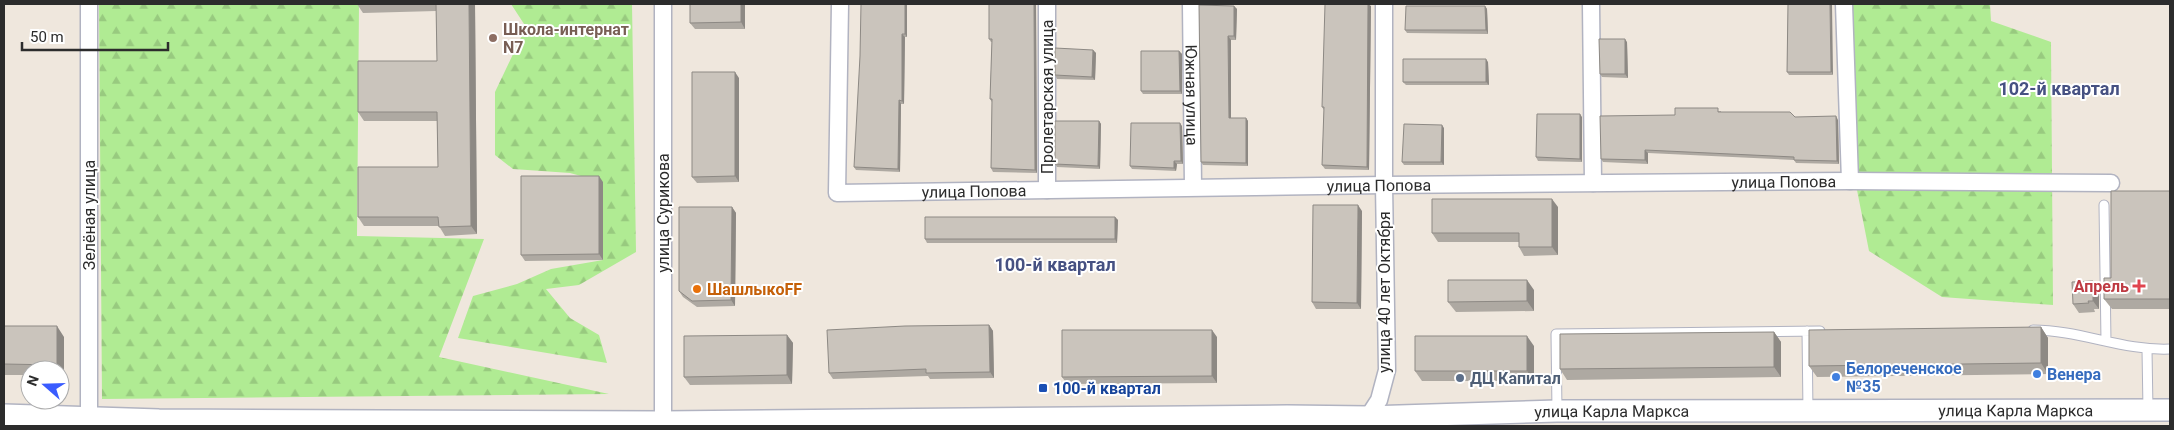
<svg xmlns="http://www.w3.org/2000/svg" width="2174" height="430" viewBox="0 0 2174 430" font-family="Roboto,sans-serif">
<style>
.forest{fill:url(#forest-firs)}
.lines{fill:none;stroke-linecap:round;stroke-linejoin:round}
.service-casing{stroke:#b1b3c1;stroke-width:11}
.minor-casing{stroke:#b1b3c1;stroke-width:19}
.tertiary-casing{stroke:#b1b3c1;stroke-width:24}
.service{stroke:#fff;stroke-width:9}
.minor{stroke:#fff;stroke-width:16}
.tertiary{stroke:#fff;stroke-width:21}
.wall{fill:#aea9a2}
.shaded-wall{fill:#8d8984}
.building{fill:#cac4bc;stroke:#8d8984}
.education-dot{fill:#8d6e63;stroke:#fff;stroke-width:2}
.health-dot{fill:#e0444e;stroke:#fff;stroke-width:2}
.food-dot{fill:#e8710a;stroke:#fff;stroke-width:2}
.shop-dot{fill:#3f7fe0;stroke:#fff;stroke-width:2}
.service-dot{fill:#5c6f8a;stroke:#fff;stroke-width:2}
.transit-dot{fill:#1a4fb4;stroke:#fff;stroke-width:2}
.labels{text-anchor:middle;stroke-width:4;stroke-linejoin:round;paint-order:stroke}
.education-label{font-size:16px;font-weight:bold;fill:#785e54;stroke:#fff;text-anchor:start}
.street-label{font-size:16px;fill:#2c2c2c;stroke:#fff}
.health-label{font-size:16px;font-weight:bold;fill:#be3a42;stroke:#fff;text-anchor:end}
.food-label{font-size:16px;font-weight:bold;fill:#c56008;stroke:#fff;text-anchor:start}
.shop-label{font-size:16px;font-weight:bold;fill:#366cbe;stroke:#fff;text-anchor:start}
.service-label{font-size:16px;font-weight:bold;fill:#4e5e75;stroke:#fff;text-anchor:start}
.transit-label{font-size:16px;font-weight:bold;fill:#164399;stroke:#fff;text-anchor:start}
.neighbourhood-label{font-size:18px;font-weight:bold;fill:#465182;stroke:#fff}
</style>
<defs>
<pattern id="forest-firs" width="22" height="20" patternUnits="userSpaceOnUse" patternTransform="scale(1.25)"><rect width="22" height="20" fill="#b0eb93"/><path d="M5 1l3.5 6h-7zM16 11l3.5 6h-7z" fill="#98ca7f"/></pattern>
</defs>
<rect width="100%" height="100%" fill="#efe7dd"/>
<path class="forest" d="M99,4H359L357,236L484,239L439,357L609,394L102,399Z
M511,4H632L636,252L579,285L546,289L570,318L599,335L607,363L458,338L473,296L517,284L551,269L603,260V182L570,173L513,169L495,155V92L526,27Z
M1848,4H1990L1991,21L2051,42L2053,305L1942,297L1869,251L1857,190Z"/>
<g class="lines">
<g class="service-casing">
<path id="service" d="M2104,205L2106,341
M2033,330C2080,330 2123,351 2170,349
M1807,331L1808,412
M2147,350L2148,410
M1557,411L1556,334L1820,331"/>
</g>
<g class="minor-casing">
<g id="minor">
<path d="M89,4V426"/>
<path d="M663,4V422"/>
<path id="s1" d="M840,4L837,193L1384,185L1850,181L2111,183"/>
<path id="s2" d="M1191,4L1193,187"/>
<path d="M1591,4L1593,183"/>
<path d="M1844,4L1850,181"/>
<path d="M1047,190V4"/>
<path d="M1368,426V417L1379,400L1387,370L1384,185V4"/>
</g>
</g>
<g class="tertiary-casing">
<g id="tertiary">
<path id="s3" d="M4,415L159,420L663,422L1287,416L1368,417L1557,411L2170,410"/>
</g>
</g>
<use href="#service" class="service"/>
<use href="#minor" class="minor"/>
<use href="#tertiary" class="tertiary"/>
</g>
<path class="wall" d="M357,4H475L477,234L445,236L439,226H364L358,217L438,167L437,121H364L358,112L437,61L436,11L363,13Z
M690,4H745V29H695L690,23Z
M907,4V37H905L904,104H901L900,172L856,170L854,167Z
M989,4H1036L1037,173L993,172L991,168L992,102L990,99L992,42H991L989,39Z
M1788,4L1833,75H1789L1787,72Z
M1234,6L1237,9L1236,40H1231V118H1246L1248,121V166L1203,165L1201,162Z
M1371,6L1369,170L1325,169L1322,165L1324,110L1322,107Z
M1485,6L1487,9L1488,34L1407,33L1405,30Z
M1627,42L1628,78L1602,77L1600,74Z
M1093,50L1096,53L1095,80L1057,79L1055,75Z
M1179,51L1182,54V94H1143L1141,91Z
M1488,62L1489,85H1406L1403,82Z
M739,78V182L697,183L692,177Z
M1721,111V112L1838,120L1839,164L1796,163L1794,160L1648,153V164L1603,162L1601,159L1675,115Z
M1582,117V162L1538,161L1536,157Z
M1099,121L1101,124L1100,169L1057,167L1055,164Z
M1182,126L1183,164H1177L1176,171L1132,169L1130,166Z
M1444,128V165H1404L1402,162Z
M603,182V260L525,261L521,255Z
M2170,191V309H2112L2104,299L2111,278Z
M732,207L736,213L735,306L697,307L683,297L679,291Z
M1558,207V255L1524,256L1519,247V242H1438L1432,233Z
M1362,211L1361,309H1316L1312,302Z
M1115,217L1118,220L1117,243H927L925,239Z
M2093,281L2099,289V309H2094L2095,312L2079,313L2073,304Z
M1534,290V311L1456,312L1448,302Z
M989,325L993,331L994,378L930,379L928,376L833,379L829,373Z
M4,326L64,337V375H60V370H30V375H4Z
M2041,327L2048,338V374L1817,377L1809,366Z
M1774,332L1781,342V377L1567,380L1560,369Z
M787,335L793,343L792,384L690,385L684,377Z
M1217,337V383L1067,384L1062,377Z
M1534,346V381H1422L1415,371Z"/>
<path class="shaded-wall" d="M469,4H475L477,234L471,226Z
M741,4H745V29L741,22Z
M905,4H907V37L905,34Z
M1034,4H1036L1037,173L1035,170Z
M1368,4L1371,6L1369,170L1367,167Z
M1830,4H1832L1833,75L1831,72Z
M1234,6L1237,9L1236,40L1234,36Z
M1485,6L1487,9L1488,34L1486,30Z
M902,34L905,37L904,104L902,101Z
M1228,36L1231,40V121L1229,118Z
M1625,39L1627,42L1628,78L1625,74Z
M1093,50L1096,53L1095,80L1092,77Z
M1179,51L1182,54V94L1180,91Z
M1486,59L1488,62L1489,85L1486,82Z
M735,72L739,78V182L735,176Z
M899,100L901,104L900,172L898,169Z
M1580,114L1582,117V162L1580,159Z
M1836,116L1838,120L1839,164L1837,161Z
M1246,118L1248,121V166L1246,163Z
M1099,121L1101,124L1100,169L1098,166Z
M1180,123L1182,126L1183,164L1181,161Z
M1442,125L1444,128V165L1441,162Z
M1645,150L1648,153V164L1645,160Z
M1174,161L1177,164L1176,171L1174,168Z
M599,176L603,182V260L599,254Z
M1552,199L1558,207V255L1552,247Z
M1358,205L1362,211L1361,309L1357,303Z
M732,207L736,213L735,306L731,300Z
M1115,217L1118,220L1117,243L1115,239Z
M1527,280L1534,290V311L1527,301Z
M2093,281L2099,289V309L2093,301Z
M989,325L993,331L994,378L990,372Z
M57,326L64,337V375L57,365Z
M2041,327L2048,338V374L2041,363Z
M1212,330L1217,337V383L1212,376Z
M1774,332L1781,342V377L1774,367Z
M787,335L793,343L792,384L787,375Z
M1527,336L1534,346V381L1527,371Z"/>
<path class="building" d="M436,4H469L471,226L439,227L438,217H358V167H438L437,112H358V61H437Z
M690,4H741V22L690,23Z
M861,4H905V34H902V101L899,100L898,169L854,167L860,56Z
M989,4H1034L1035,170L991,168L992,99H990L992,39H989Z
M1325,4H1368L1367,167L1322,165L1324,107H1322Z
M1788,4H1830L1831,72H1787Z
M1199,5L1234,6V36H1228L1229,118H1246V163L1201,162Z
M1406,6H1485L1486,30H1405Z
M1599,39H1625V74H1600Z
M1055,48L1093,50L1092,77L1055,75Z
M1141,51H1179L1180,91H1141Z
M1403,59H1486V82H1403Z
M692,72H735V176L692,177Z
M1675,108H1718V112H1790L1795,117L1836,116L1837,161L1794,160V157L1645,150V160L1601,159L1600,116L1675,115Z
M1537,114H1580V159L1536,157Z
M1055,121H1099L1098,166L1055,164Z
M1131,123H1180L1181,161H1174V168L1130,166Z
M1404,124L1442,125L1441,162H1402Z
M521,176H599V254L521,255Z
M2111,191H2170V299H2104V278H2111Z
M1432,199H1552V247H1519V233H1432Z
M1313,205H1358L1357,303L1312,302Z
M679,207H732L731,300L692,301L679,291Z
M925,217H1115V239H925Z
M1448,280H1527V301L1448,302Z
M2093,281V301H2088L2089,303L2073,304L2072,282Z
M989,325L990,372L926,373V369L829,373L827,330L905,326Z
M4,326H57V365L4,364Z
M2041,327V363L1809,366V330Z
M1062,330H1212V376L1062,377Z
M1774,332V367L1560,369V334Z
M787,335V375L684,377V336Z
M1415,336H1527V371H1415Z"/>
<circle class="education-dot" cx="493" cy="38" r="5"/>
<path class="health-dot" d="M2136.5 278.5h5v5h5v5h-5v5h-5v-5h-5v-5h5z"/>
<circle class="food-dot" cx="697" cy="289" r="5"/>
<g class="shop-dot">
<circle cx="2037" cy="374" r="5"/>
<circle cx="1836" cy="377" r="5"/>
</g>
<circle class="service-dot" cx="1460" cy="378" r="5"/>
<rect class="transit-dot" x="1038" y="383" width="10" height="10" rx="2.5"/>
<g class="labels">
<g class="education-label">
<text x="503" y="35">Школа-интернат<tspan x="503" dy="18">N7</tspan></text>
</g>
<g class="street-label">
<text dy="6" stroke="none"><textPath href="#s2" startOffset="91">Южная улица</textPath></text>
<text transform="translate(1047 97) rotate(-90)" y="6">Пролетарская улица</text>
<text dy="6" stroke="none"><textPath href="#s1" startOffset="1136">улица Попова</textPath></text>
<text dy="6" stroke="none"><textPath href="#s1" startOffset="731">улица Попова</textPath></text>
<text dy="6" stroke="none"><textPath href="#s1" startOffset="326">улица Попова</textPath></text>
<text transform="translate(663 213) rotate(-90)" y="6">улица Сурикова</text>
<text transform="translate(89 215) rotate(-90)" y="6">Зелёная улица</text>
<text transform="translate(1384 292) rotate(-90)" y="6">улица 40 лет Октября</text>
<text dy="6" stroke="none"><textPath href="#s3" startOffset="2012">улица Карла Маркса</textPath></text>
<text dy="6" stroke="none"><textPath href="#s3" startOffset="1608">улица Карла Маркса</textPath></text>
</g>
<g class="health-label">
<text x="2129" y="292">Апрель</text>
</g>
<g class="food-label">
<text x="707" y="295">ШашлыкoFF</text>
</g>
<g class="shop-label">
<text x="1846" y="374">Белореченское<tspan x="1846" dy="18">№35</tspan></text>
<text x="2047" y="380">Венера</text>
</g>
<g class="service-label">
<text x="1470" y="384">ДЦ Капитал</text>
</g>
<g class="transit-label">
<text x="1053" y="394">100-й квартал</text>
</g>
<g class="neighbourhood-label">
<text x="2059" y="95">102-й квартал</text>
<text x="1055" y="271">100-й квартал</text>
</g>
</g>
<rect width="2174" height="430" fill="none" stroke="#2c2c2c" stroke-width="10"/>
<g transform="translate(45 385) rotate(290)"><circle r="24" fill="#ffffff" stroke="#ababab"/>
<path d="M0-4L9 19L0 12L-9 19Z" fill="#3a5cff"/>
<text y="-8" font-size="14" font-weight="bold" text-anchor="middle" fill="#2c2c2c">N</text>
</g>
<path d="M22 42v8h146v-8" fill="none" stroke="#2c2c2c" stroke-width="2.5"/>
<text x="30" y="42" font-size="15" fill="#2c2c2c" stroke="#ffffff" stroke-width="4" paint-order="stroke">50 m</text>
</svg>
